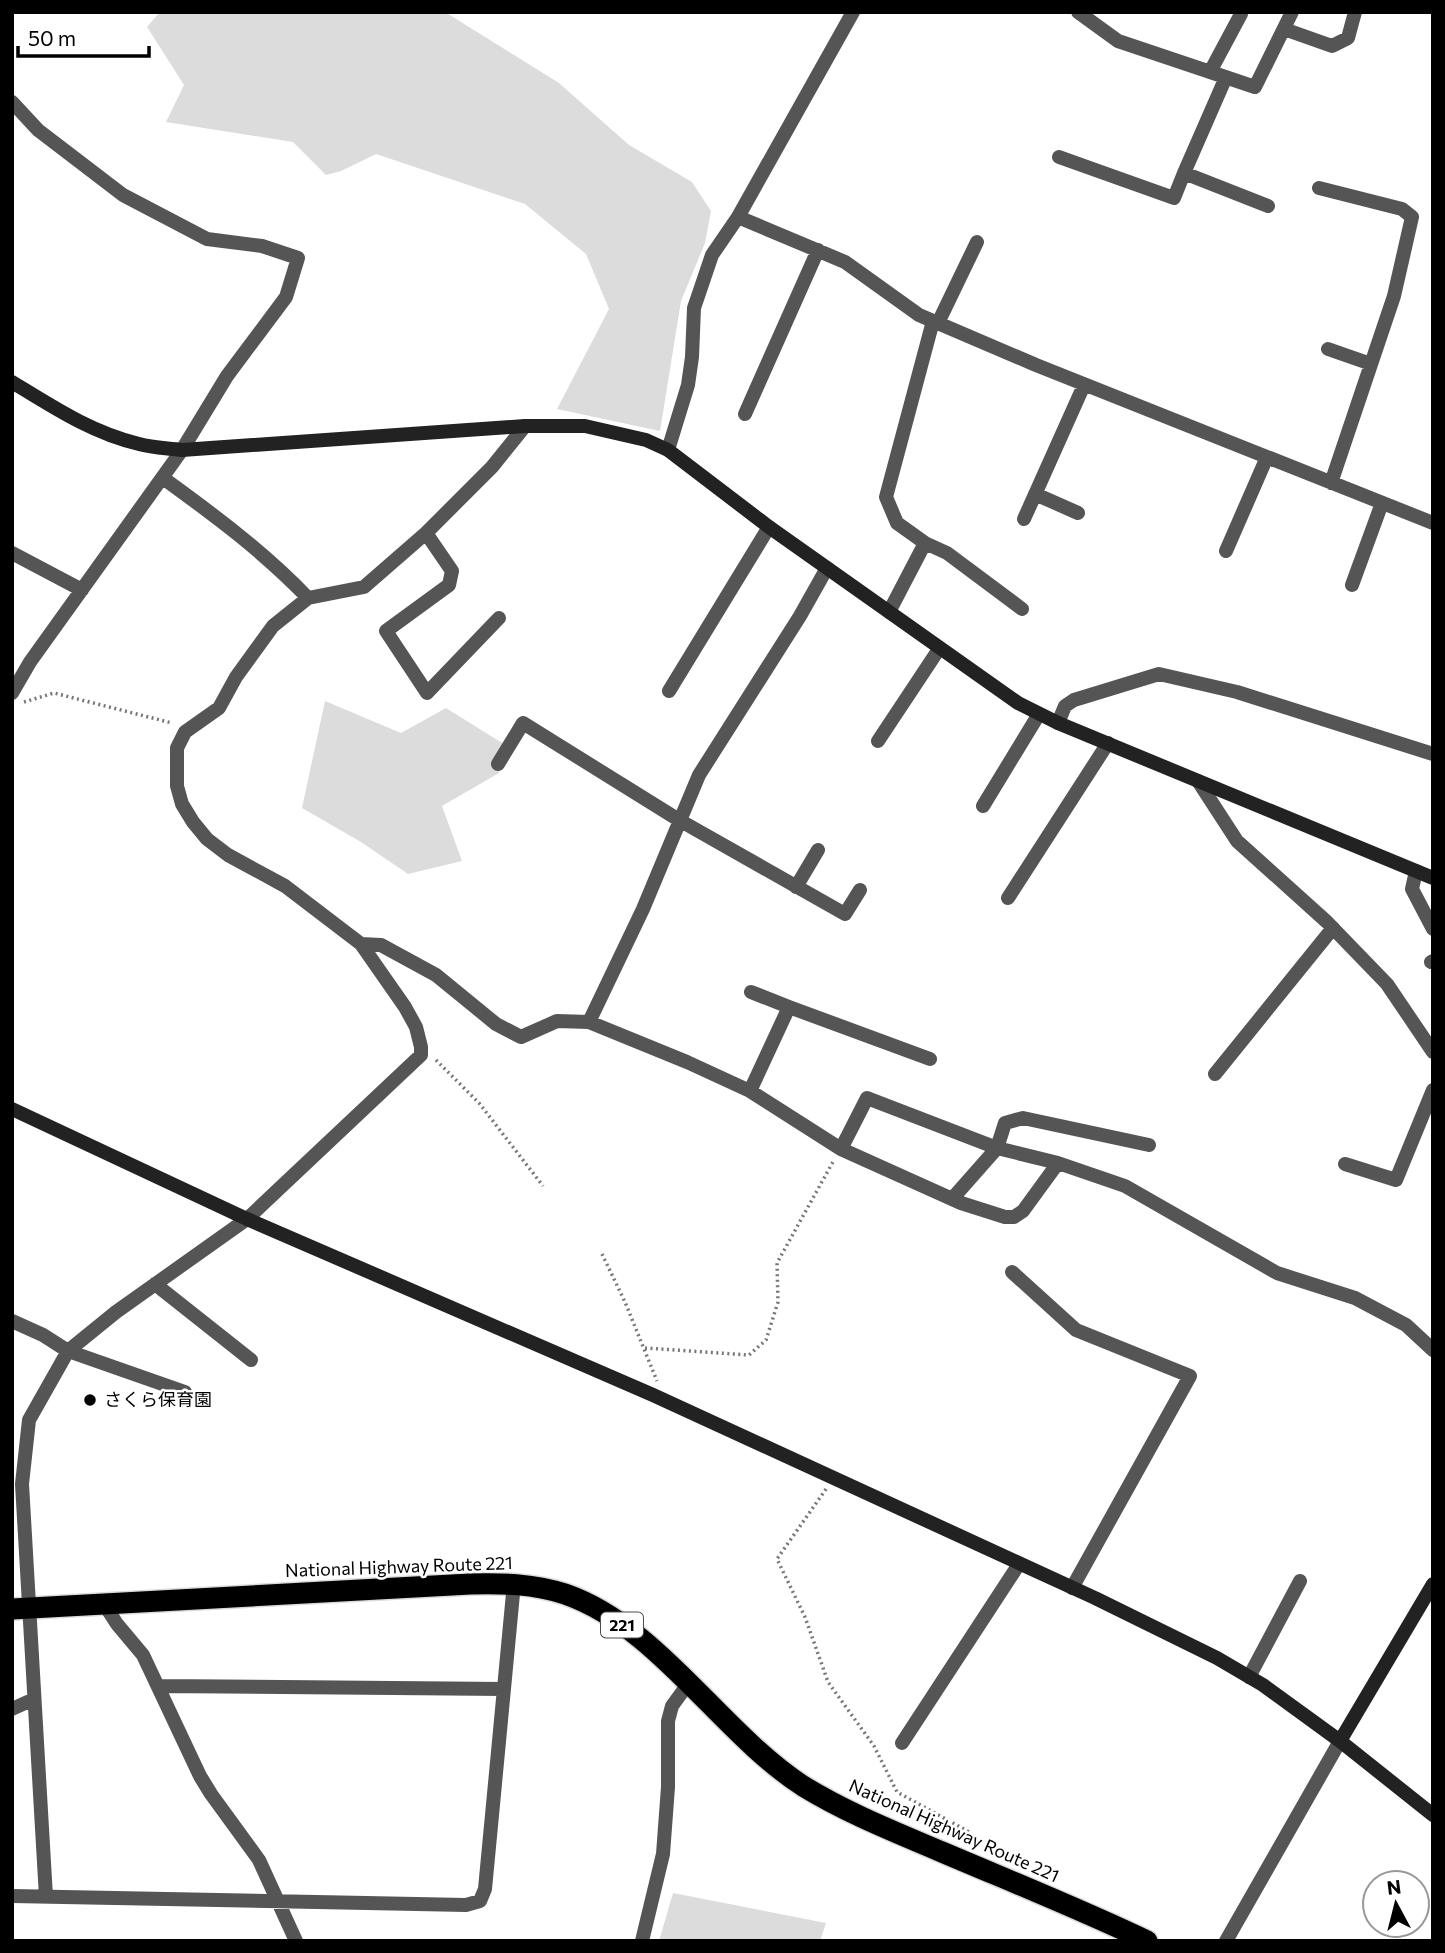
<svg xmlns="http://www.w3.org/2000/svg" width="1445" height="1953" viewBox="0 0 1445 1953" font-family="Commissioner,'Noto Sans JP',sans-serif">
<style>
.green{fill:#dcdcdc}
.lines{fill:none;stroke-linecap:round;stroke-linejoin:round}
.highway-casing{stroke:#dbdbdb;stroke-width:24}
.path{stroke:#777;stroke-width:3.5;stroke-dasharray:2 3.5;stroke-linecap:butt}
.street{stroke:#555;stroke-width:14}
.secondary{stroke:#222;stroke-width:14}
.highway{stroke:#000;stroke-width:21}
.poi-dot{fill:#000;stroke:#fff;stroke-width:2.5}
.labels{text-anchor:middle;stroke-width:5;stroke-linejoin:round;paint-order:stroke}
.shield{fill:#fff;stroke:#4c4c4c;stroke-width:2}
.shield-label{font-size:16px;font-weight:bold;fill:#000}
.poi-label{font-size:18px;fill:#000;stroke:#fff;text-anchor:start}
.street-label{font-size:18px;fill:#000;stroke:#fff}
</style>
<rect width="100%" height="100%" fill="#fff"/>
<path class="green" d="M160,12H445L559,83L629,145L692,182L711,211L705,243L681,301L660,431L557,409L609,309L586,254L525,204L376,154L341,171L326,175L293,142L166,122L184,85L147,27Z
M325,701L401,733L446,708L507,746L499,773L442,806L462,861L408,874L361,842L302,808Z
M673,1893L826,1923L820,1941H659Z"/>
<g class="lines">
<g class="highway-casing">
<path id="highway" d="M12,1609L470,1584C503,1583 534,1584 565,1594C658,1626 721,1733 803,1786C847,1813 895,1832 942,1852C1010,1881 1080,1909 1147,1941"/>
</g>
<path class="path" d="M24,702L54,693L172,723
M436,1060L479,1103L543,1186
M602,1254L625,1302L657,1381
M645,1348L749,1355L766,1340L778,1302L777,1263L834,1160
M826,1489L777,1559L805,1617L828,1682L874,1746L897,1792L971,1833L968,1843"/>
<path class="street" d="M1078,12L1118,41L1255,87L1292,12
M1284,29L1332,46L1348,38L1355,12
M1210,72L1241,14
M1226,77L1184,173L1268,206
M12,102L38,130L123,195L207,239L262,246L298,258L286,297L227,376L182,450L30,662L12,693
M1059,157L1174,198L1184,173
M1319,188L1402,209L1412,217L1394,296L1331,483
M738,217L845,262L919,315L1036,365L1433,523
M938,323L977,242
M1328,349L1371,364
M745,414L818,250
M668,450L688,385L692,357L694,308L712,255L738,217L853,12
M163,478C214,515 264,552 308,598
M1035,494L1078,513
M1024,519L1084,385
M426,533L452,571L449,585L386,631L427,693L499,618
M925,543L947,553L1022,609
M1226,551L1267,457
M12,553L82,590
M1352,585L1382,503
M889,612L925,543L897,523L886,497L933,321
M669,691L769,527
M1058,723L1065,706L1074,700L1159,674L1237,692L1433,754
M878,741L939,649
M498,764L523,723L679,820L845,914L860,890
M1198,781L1237,841L1327,922L1387,984L1433,1052
M983,806L1039,714
M1416,871L1412,889L1433,929
M796,887L818,850
M1008,898L1108,743
M361,944L381,945L436,975L496,1024L521,1037L557,1021L589,1022L687,1062L750,1091L841,1149L961,1203L1005,1217H1014L1023,1211L1058,1163L1125,1186L1277,1273L1355,1298L1406,1325L1433,1350
M1431,962L1433,961
M751,992L789,1007
M589,1022L643,909L699,775L800,616L827,568
M1215,1074L1333,928
M750,1091L789,1007L930,1059
M841,1149L867,1098L997,1148L1058,1163
M1345,1164L1396,1180L1433,1090
M952,1199L997,1148L1005,1123L1023,1118L1149,1145
M1012,1272L1076,1330L1190,1376L1072,1588
M155,1284L251,1360
M12,1321L43,1335L68,1351L185,1392
M104,1604L117,1624L143,1655L200,1776L211,1794L259,1860L296,1941
M1249,1677L1300,1581
M159,1686L504,1689
M12,1709L34,1699
M902,1743L1019,1564
M12,1896L466,1905L480,1901L485,1889L514,1583
M46,1897L22,1484L29,1420L68,1351L116,1312L247,1219L421,1055V1047L416,1027L405,1007L361,944L285,886L228,855L207,839L193,822L182,804L177,786V748L185,732L219,708L236,677L273,626L308,598L364,587L426,533L492,467L525,426
M642,1941L663,1854L668,1787V1721L672,1706L688,1684
M1226,1941L1340,1741"/>
<path class="secondary" d="M12,382C53,407 92,433 139,444C153,448 168,448 182,450L525,426H585L646,440L668,450L769,527L1018,703L1058,723L1433,878
M12,1109L247,1219L653,1395L1095,1598L1217,1658L1263,1685L1340,1741L1433,1815
M1340,1741L1433,1584"/>
<use href="#highway" class="highway"/>
</g>
<circle class="poi-dot" cx="90" cy="1400" r="7"/>
<g class="labels">
<rect class="shield" x="601" y="1612.5" width="42" height="25" rx="5"/>
<g class="shield-label">
<text x="622" y="1631">221</text>
</g>
<g class="poi-label">
<text x="104" y="1406">さくら保育園</text>
</g>
<g class="street-label">
<text transform="translate(399 1567) rotate(-2)" y="6">National Highway Route 221</text>
<text transform="translate(954 1831) rotate(24)" y="6">National Highway Route 221</text>
</g>
</g>
<rect width="1445" height="1953" fill="none" stroke="#000000" stroke-width="28"/>
<g transform="translate(1396 1904) rotate(353)"><circle r="33" fill="#ffffff" stroke="#999999" stroke-width="2"/>
<path d="M0-5L12 26L0 18L-12 26Z" fill="#000000"/>
<text y="-10" font-size="19" font-weight="bold" text-anchor="middle" fill="#000000">N</text>
</g>
<path d="M18 46v10h131v-10" fill="none" stroke="#000000" stroke-width="3.5"/>
<text x="28" y="46" font-size="21" fill="#000000" stroke="#ffffff" stroke-width="5" paint-order="stroke">50 m</text>
</svg>
